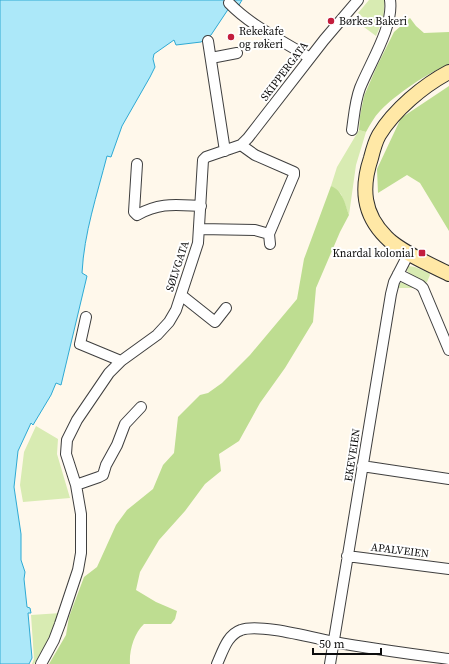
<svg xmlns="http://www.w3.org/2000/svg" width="449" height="664" viewBox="0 0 449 664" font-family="'Source Serif 4',serif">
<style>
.green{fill:#d8ebb2}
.forest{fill:#bedd91}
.water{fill:#ace8f9;stroke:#2faad4}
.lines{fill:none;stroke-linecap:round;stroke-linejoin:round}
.street-casing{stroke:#3f3f3f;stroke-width:12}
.secondary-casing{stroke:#2e2e2e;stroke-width:16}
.street{stroke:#fff;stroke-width:10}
.secondary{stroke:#ffe8a6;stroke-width:14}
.poi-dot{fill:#c31d3d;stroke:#fff;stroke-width:1.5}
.labels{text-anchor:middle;stroke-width:4;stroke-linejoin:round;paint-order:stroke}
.poi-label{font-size:11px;fill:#0c0c0c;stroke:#fff;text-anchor:start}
.street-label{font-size:11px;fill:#0c0c0c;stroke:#fff}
</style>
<rect width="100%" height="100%" fill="#fff8eb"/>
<path class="green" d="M369,0H385L383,20L376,36L360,24L364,18L358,13Z
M359,130L366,132L356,165L349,215L341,194L331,186L337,167Z
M408,266L415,267L429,273L430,275L427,282L425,284L409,273L407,271Z
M402,282L414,288H397L398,285Z
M36,426L58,439L57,454L70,498L23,502L20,485L24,452Z
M61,613L49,640L34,664H32L34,659L31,615Z"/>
<path class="forest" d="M410,18L416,26L424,33L449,32V64C428,73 396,94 380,111C374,117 370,125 366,132L359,130L360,116L364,96L377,66L394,32Z
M449,86V231L420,183L407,175L378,193L377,169L401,118Z
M331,186C343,191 345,204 349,215L340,232L316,288L313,322L285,368L260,403L239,441L219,454L221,471L205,484L185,511L159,540L140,572L136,590L156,602L177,611L175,619L171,624H144C134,633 129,651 130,664H49L66,635L69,617L84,577L97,567L116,525L127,510L153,489L163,465L174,453L178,417L200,395L208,393L222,383L250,355L297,299L304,259Z"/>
<path class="water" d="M0,0H242L239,5L233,2L211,35L201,42L176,45L174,40L154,54L153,59L155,67L150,77L122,126L111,157L107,156C97,195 84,233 82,273L87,276L61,385L56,383L51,395L33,425L31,423L18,451L14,487L21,534V560L25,572L24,579L27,607L30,608L31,613H28L32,658L29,664H0Z"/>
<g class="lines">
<g class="street-casing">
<path id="street" d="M229,3C251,26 283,41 310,58
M208,41L225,151
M211,58L237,53
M352,130C354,116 355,101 360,88C370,63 394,26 390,0
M241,145L255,155L294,172V175L269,234L270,244
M137,164L134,212L137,215C161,202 175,205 201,206
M200,229L255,230L269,234
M398,274L420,285L423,288L449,350
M181,295L215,322L226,308
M86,317L80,344L121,361
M362,466L449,479
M76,485L99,477L103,475L106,465L117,445L125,424L141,407
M347,556L449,569
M41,664L54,640L60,624L78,570L81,553V514L76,485L66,454L67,440L77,420L109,373L121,361L157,335L169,322L176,310L198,243L203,160L206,157L241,145L248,138L324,40L358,0
M217,664C223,651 227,635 241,630C259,623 313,638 334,642C372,649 411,654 449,659
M330,664L391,294L394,282L409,253"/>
</g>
<g class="secondary-casing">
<path id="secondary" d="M449,72C424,85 394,110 379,135C375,142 373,150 371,158C361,188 363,214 386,237C399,251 431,265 449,274"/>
</g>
<use href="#street" class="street"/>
<use href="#secondary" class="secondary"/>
</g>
<g class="poi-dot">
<circle cx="331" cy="21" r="4"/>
<circle cx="231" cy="37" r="4"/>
<rect x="418" y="249" width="8" height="8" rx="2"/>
</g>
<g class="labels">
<g class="poi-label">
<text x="339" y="25">Børkes Bakeri</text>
<text x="239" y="35">Rekekafe<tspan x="239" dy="13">og røkeri</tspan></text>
<text x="414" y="257" text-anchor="end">Knardal kolonial</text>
</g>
<g class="street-label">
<text transform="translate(284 71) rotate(-53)" y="4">SKIPPERGATA</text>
<text transform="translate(177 266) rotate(-72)" y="4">SØLVGATA</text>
<text transform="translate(352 455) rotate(-81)" y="4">EKEVEIEN</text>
<text transform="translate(400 550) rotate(7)" y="4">APALVEIEN</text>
</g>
</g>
<path d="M313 648v6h68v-6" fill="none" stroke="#0c0c0c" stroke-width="2"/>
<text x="319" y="648" font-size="12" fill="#0c0c0c" stroke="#ffffff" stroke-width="3" paint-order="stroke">50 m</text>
</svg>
